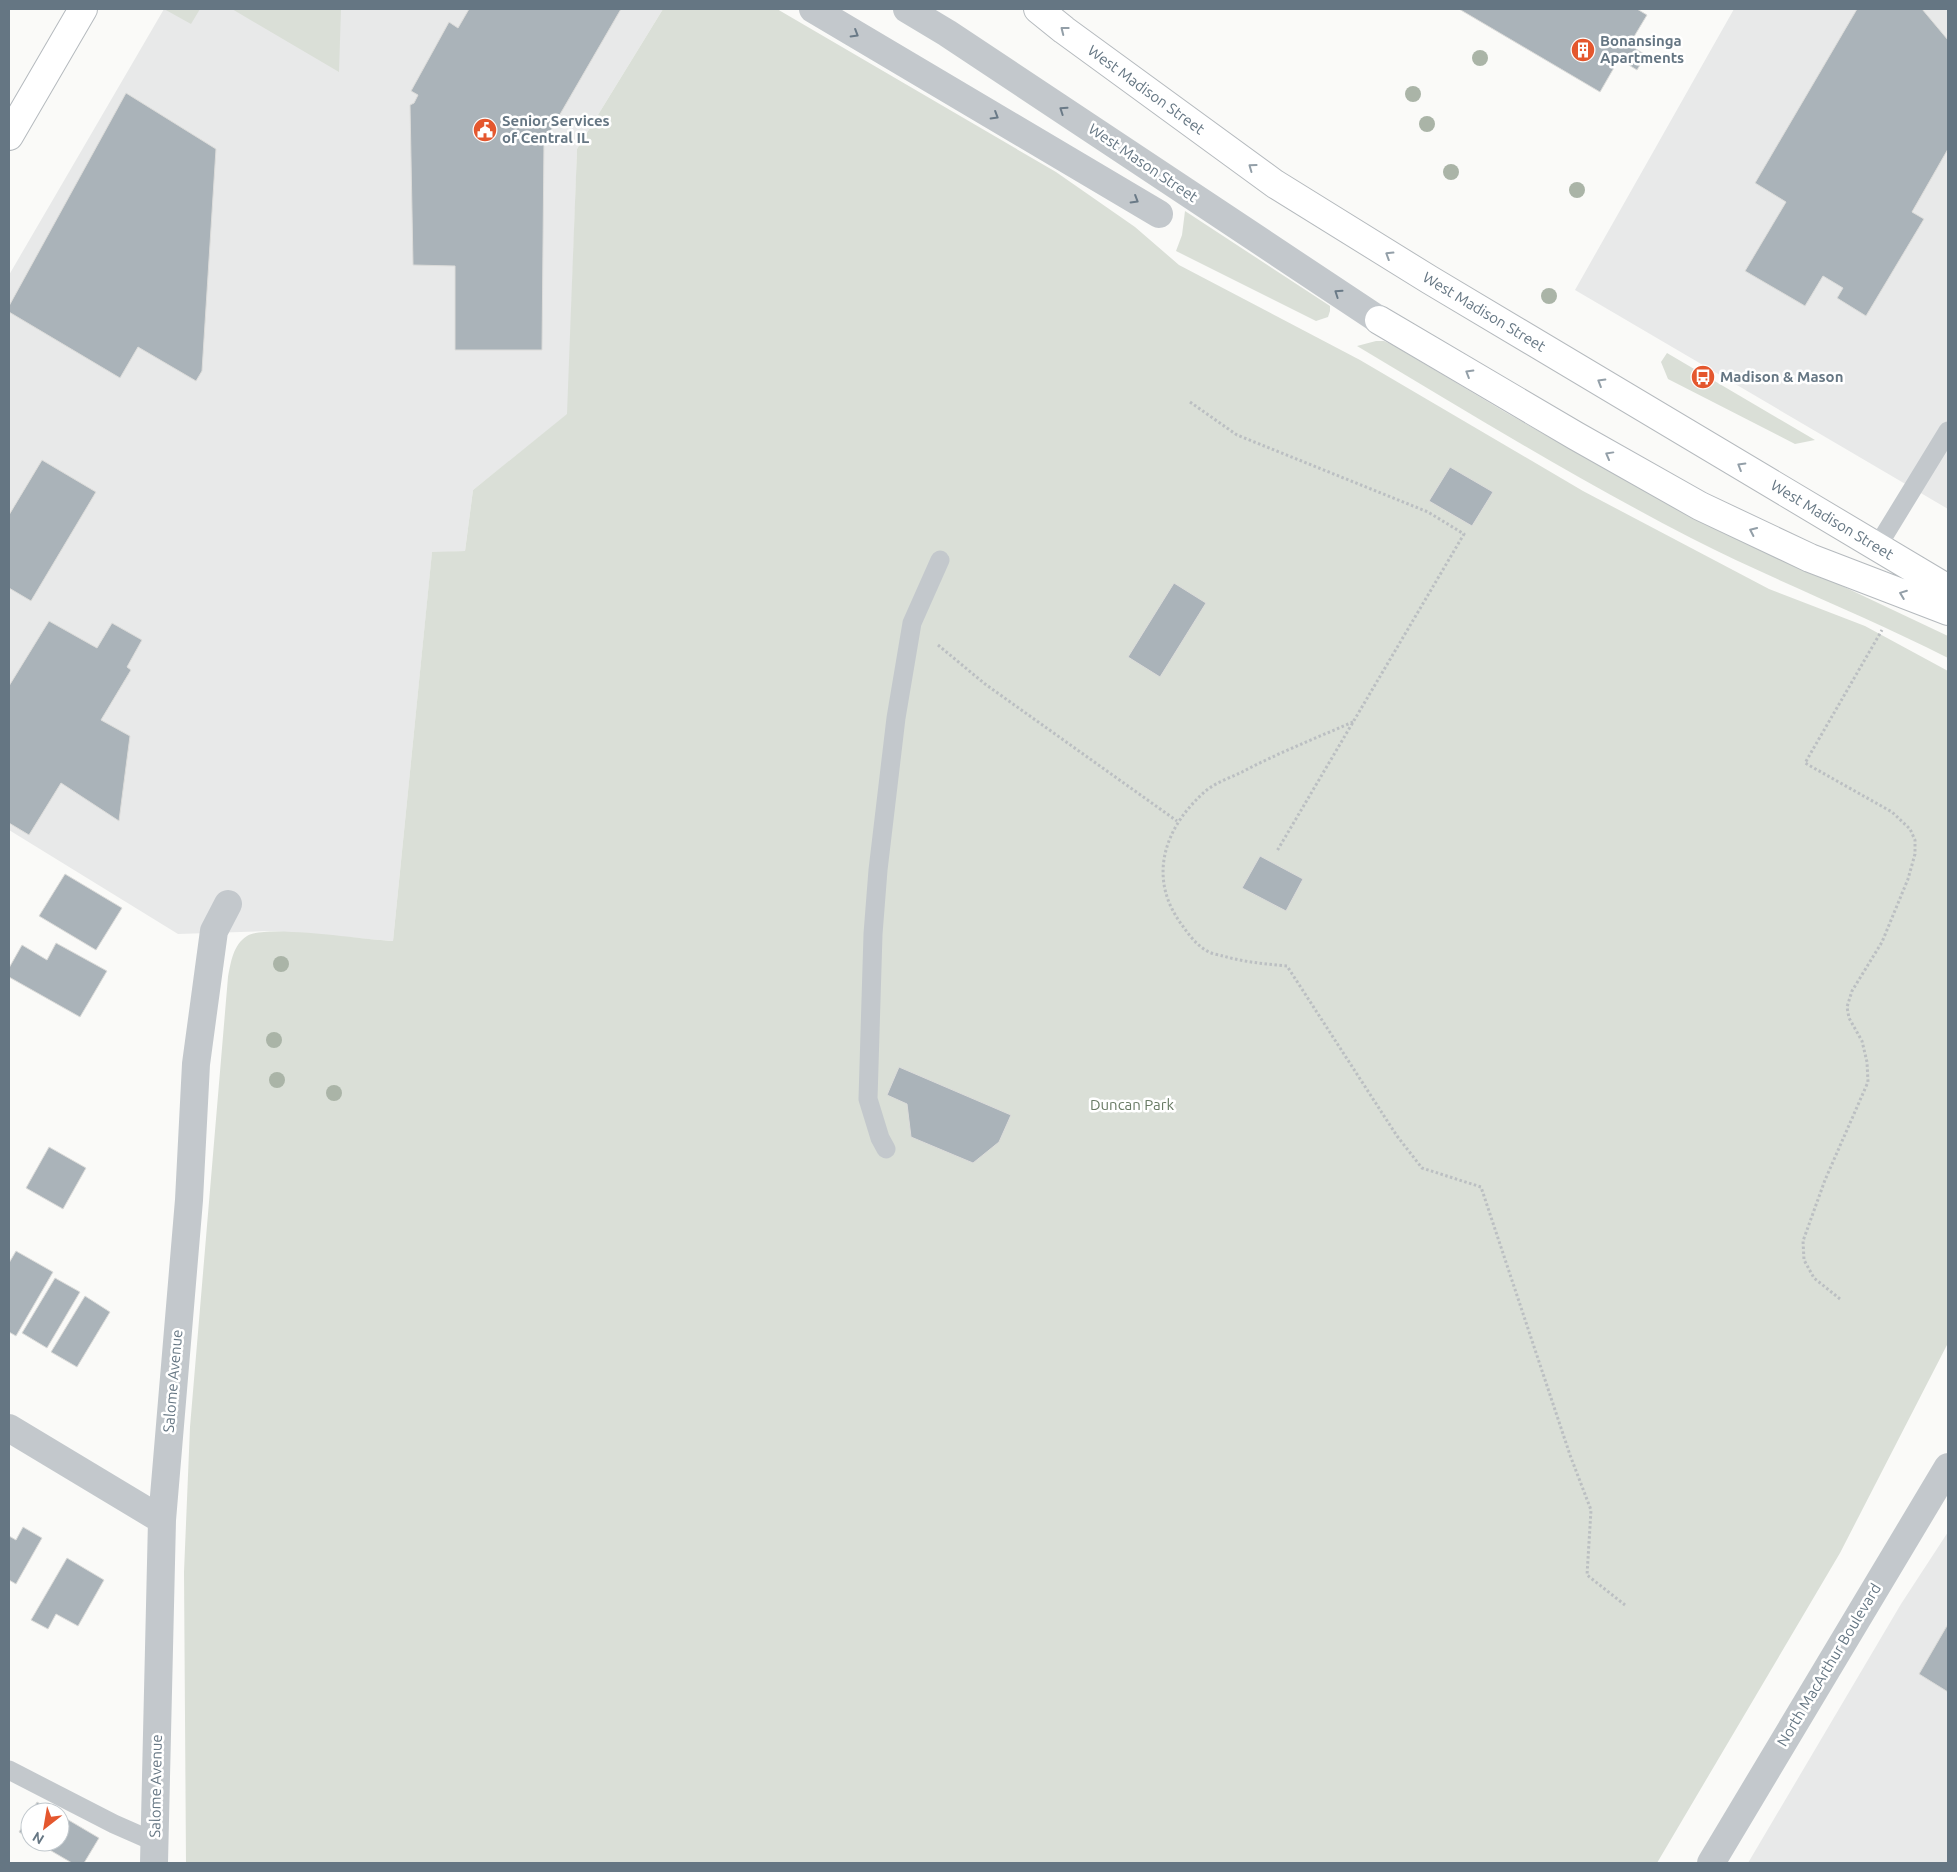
<svg xmlns="http://www.w3.org/2000/svg" width="1957" height="1872" viewBox="0 0 1957 1872" font-family="Ubuntu,sans-serif">
<style>
.built{fill:#e8e9e9}
.green{fill:#dadfd7}
.building{fill:#aab3b9;stroke:#dcdcda}
.lines{fill:none;stroke-linecap:round;stroke-linejoin:round}
.primary-casing{stroke:#b5babe;stroke-width:30}
.path{stroke:#bbbfc2;stroke-width:3;stroke-dasharray:2.5 2.5;stroke-linecap:butt}
.service{stroke:#c3c8cc;stroke-width:19}
.minor{stroke:#c3c8cc;stroke-width:28}
.primary{stroke:#fff;stroke-width:28}
.tree{fill:#aab4a7}
.oneway{stroke:#939fa8}
.oneway2{stroke:#6a7a87}
.labels{text-anchor:middle;stroke-width:5;stroke-linejoin:round;paint-order:stroke}
.poi-label{font-size:15px;font-weight:bold;fill:#657683;stroke:#fff;text-anchor:start}
.street-label{font-size:15px;fill:#657683;stroke:#fff}
.park-label{font-size:15px;fill:#687a64;stroke:#fff}
</style>
<rect width="100%" height="100%" fill="#fafaf8"/>
<path class="built" d="M164,9H663L577,149L568,414L473,490L465,551L432,553L393,941L271,931L178,934L9,830V275Z
M1734,9H1948V509L1575,290Z
M1948,1532V1863H1748L1901,1604Z"/>
<path class="green" d="M164,9H200L191,24Z
M232,9H341L339,72Z
M663,9H777L1056,172L1135,227L1179,265L1360,360L1583,491L1769,589L1865,626L1948,671V1343L1840,1553L1657,1863H186L184,1572L190,1427L228,977C231,962 233,945 247,936C265,924 365,940 393,941L432,552L465,551L473,490L567,414L577,149Z
M1185,211L1330,306V311L1328,317L1316,321L1176,251L1182,235Z
M1376,341H1384L1393,345L1505,412L1652,495L1770,555L1838,584L1948,636V658C1864,615 1775,581 1691,538C1577,479 1467,412 1357,346Z
M1667,353L1815,440L1795,444L1668,379L1661,362Z"/>
<path class="building" d="M469,9H621L544,142L542,350H455V266L413,265L410,105L414,103L418,95L411,91L449,22L458,28Z
M1459,9H1637L1647,15L1629,45L1646,55L1637,70L1619,59L1600,92Z
M1857,9H1922L1948,40V149L1912,212L1924,219L1866,316L1837,298L1843,288L1823,276L1805,306L1745,271L1786,202L1755,183Z
M126,93L216,149L202,371L196,381L138,347L120,378L9,312V306Z
M42,460L96,492L31,601L9,588V515Z
M1450,467L1493,492L1472,526L1429,501Z
M1174,583L1206,603L1160,677L1128,657Z
M49,621L97,648L112,623L142,640L127,667L131,670L101,720L130,736L119,821L61,783L29,835L9,823V686Z
M1260,856L1303,879L1286,911L1242,888Z
M65,874L122,908L96,950L39,916Z
M56,943L107,971L80,1017L9,977V968L22,945L47,960Z
M899,1067L1011,1115L999,1142L973,1163L911,1137L907,1104L887,1095Z
M49,1147L86,1168L63,1209L26,1188Z
M16,1251L53,1272L16,1336L9,1332V1263Z
M55,1278L80,1292L47,1348L22,1333Z
M85,1296L110,1312L77,1367L51,1352Z
M23,1527L42,1538L16,1584L9,1580V1536L16,1540Z
M67,1558L104,1580L78,1626L56,1614L48,1629L31,1620Z
M1948,1624V1692L1919,1674Z
M37,1802L55,1812H31Z
M30,1814V1839L19,1832Z
M60,1815L99,1838L84,1863H72L36,1842H60Z"/>
<g class="lines">
<g class="primary-casing">
<path id="primary" d="M1038,9L1064,30L1275,184L1430,280L1948,589
M9,136L83,9
M1379,320L1576,436L1700,506L1810,558L1948,611"/>
</g>
<path class="path" d="M1190,402L1237,435L1428,512L1464,534L1277,851
M938,645L985,684L1177,821
M1353,722C1316,738 1278,753 1242,772C1231,777 1218,782 1208,789C1165,825 1146,877 1182,925C1189,935 1197,946 1209,952C1213,954 1219,955 1223,956C1244,962 1265,964 1287,966L1397,1136L1422,1168L1481,1187L1570,1455L1591,1510L1587,1575L1625,1605
M1840,1299L1814,1278L1804,1260L1803,1241L1825,1180L1868,1082L1867,1062L1862,1041L1849,1018L1847,1007L1852,991L1882,942L1908,879L1915,854V840L1910,829L1892,812L1805,763L1882,630"/>
<path class="service" d="M1877,547L1948,431
M886,1149L880,1138L868,1099L873,934L878,870L896,718L912,623L940,560
M9,1770L114,1824L155,1842"/>
<path class="minor" d="M813,9L1159,214
M907,9L947,33L1379,320
M9,1428L162,1520
M154,1863L162,1520L189,1200L196,1064L214,931L228,904
M1711,1863L1948,1467"/>
<use href="#primary" class="primary"/>
</g>
<g class="tree">
<circle cx="1480" cy="58" r="8"/>
<circle cx="1413" cy="94" r="8"/>
<circle cx="1427" cy="124" r="8"/>
<circle cx="1451" cy="172" r="8"/>
<circle cx="1577" cy="190" r="8"/>
<circle cx="1549" cy="296" r="8"/>
<circle cx="281" cy="964" r="8"/>
<circle cx="274" cy="1040" r="8"/>
<circle cx="277" cy="1080" r="8"/>
<circle cx="334" cy="1093" r="8"/>
</g>
<defs><path id="oneway-chevron" d="M-2-3.5L2.5 0L-2 3.5" fill="none" stroke-width="1.6" stroke-linecap="round" stroke-linejoin="round" transform="scale(1.25)"/></defs>
<g class="oneway">
<use href="#oneway-chevron" transform="translate(1064 30) rotate(-142)"/>
<use href="#oneway-chevron" transform="translate(1252 167) rotate(-144)"/>
<use href="#oneway-chevron" transform="translate(1389 255) rotate(-148)"/>
<use href="#oneway-chevron" transform="translate(1469 373) rotate(-149)"/>
<use href="#oneway-chevron" transform="translate(1601 382) rotate(-149)"/>
<use href="#oneway-chevron" transform="translate(1609 455) rotate(-151)"/>
<use href="#oneway-chevron" transform="translate(1741 466) rotate(-149)"/>
<use href="#oneway-chevron" transform="translate(1753 531) rotate(-155)"/>
<use href="#oneway-chevron" transform="translate(1903 594) rotate(-159)"/>
</g>
<g class="oneway2">
<use href="#oneway-chevron" transform="translate(855 34) rotate(31)"/>
<use href="#oneway-chevron" transform="translate(1063 110) rotate(-146)"/>
<use href="#oneway-chevron" transform="translate(995 116) rotate(31)"/>
<use href="#oneway-chevron" transform="translate(1135 200) rotate(31)"/>
<use href="#oneway-chevron" transform="translate(1338 293) rotate(-146)"/>
</g>
<defs>
<g id="building-disc" transform="scale(1.25)"><circle r="9.5" fill="#e4572e" stroke="#fff"/><path d="M-4-6H4V6H1V3H-1V6H-4ZM-2.5-4.3h1.7v1.8h-1.7ZM.8-4.3h1.7v1.8H.8ZM-2.5-1h1.7V.8h-1.7ZM.8-1h1.7V.8H.8Z" fill="#fff"/></g>
<g id="civic-disc" transform="scale(1.25)"><circle r="9.5" fill="#e4572e" stroke="#fff"/><path d="M-.6-6.5H3V-4.5H.6V-3L4-1V1h2V6H-6V1h2V-1L-.6-3ZM-1.2 2.5V6h2.4V2.5Z" fill="#fff"/></g>
<g id="bus-disc" transform="scale(1.25)"><circle r="9.5" fill="#e4572e" stroke="#fff"/><path d="M-5-6H5V4H4V6H2V4H-2V6H-4V4H-5ZM-3.5-4V0h7V-4ZM-3.5 1.2v1.5H-2V1.2ZM2 1.2v1.5H3.5V1.2Z" fill="#fff"/></g>
</defs>
<g fill-rule="evenodd">
<use href="#building-disc" x="1583" y="50"/>
<use href="#civic-disc" x="485" y="130"/>
<use href="#bus-disc" x="1703" y="377"/>
</g>
<g class="labels">
<g class="poi-label">
<text x="1600" y="46">Bonansinga<tspan x="1600" dy="17">Apartments</tspan></text>
<text x="502" y="126">Senior Services<tspan x="502" dy="17">of Central IL</tspan></text>
<text x="1720" y="382">Madison &amp; Mason</text>
</g>
<g class="street-label">
<text transform="translate(1146 90) rotate(36)" y="5">West Madison Street</text>
<text transform="translate(1143 163) rotate(34)" y="5">West Mason Street</text>
<text transform="translate(1484 312) rotate(31)" y="5">West Madison Street</text>
<text transform="translate(1832 520) rotate(31)" y="5">West Madison Street</text>
<text transform="translate(173 1381) rotate(-85)" y="5">Salome Avenue</text>
<text transform="translate(1829 1665) rotate(-59)" y="5">North MacArthur Boulevard</text>
<text transform="translate(156 1786) rotate(-89)" y="5">Salome Avenue</text>
</g>
<g class="park-label">
<text x="1132" y="1110">Duncan Park</text>
</g>
</g>
<rect width="1957" height="1872" fill="none" stroke="#657683" stroke-width="20"/>
<g transform="translate(45 1827) rotate(211)"><circle r="24" fill="#ffffff" stroke="#c1c8cd"/>
<path d="M0-4L9 19L0 12L-9 19Z" fill="#e4572e"/>
<text y="-8" font-size="14" font-weight="bold" text-anchor="middle" fill="#657683">N</text>
</g>
</svg>
